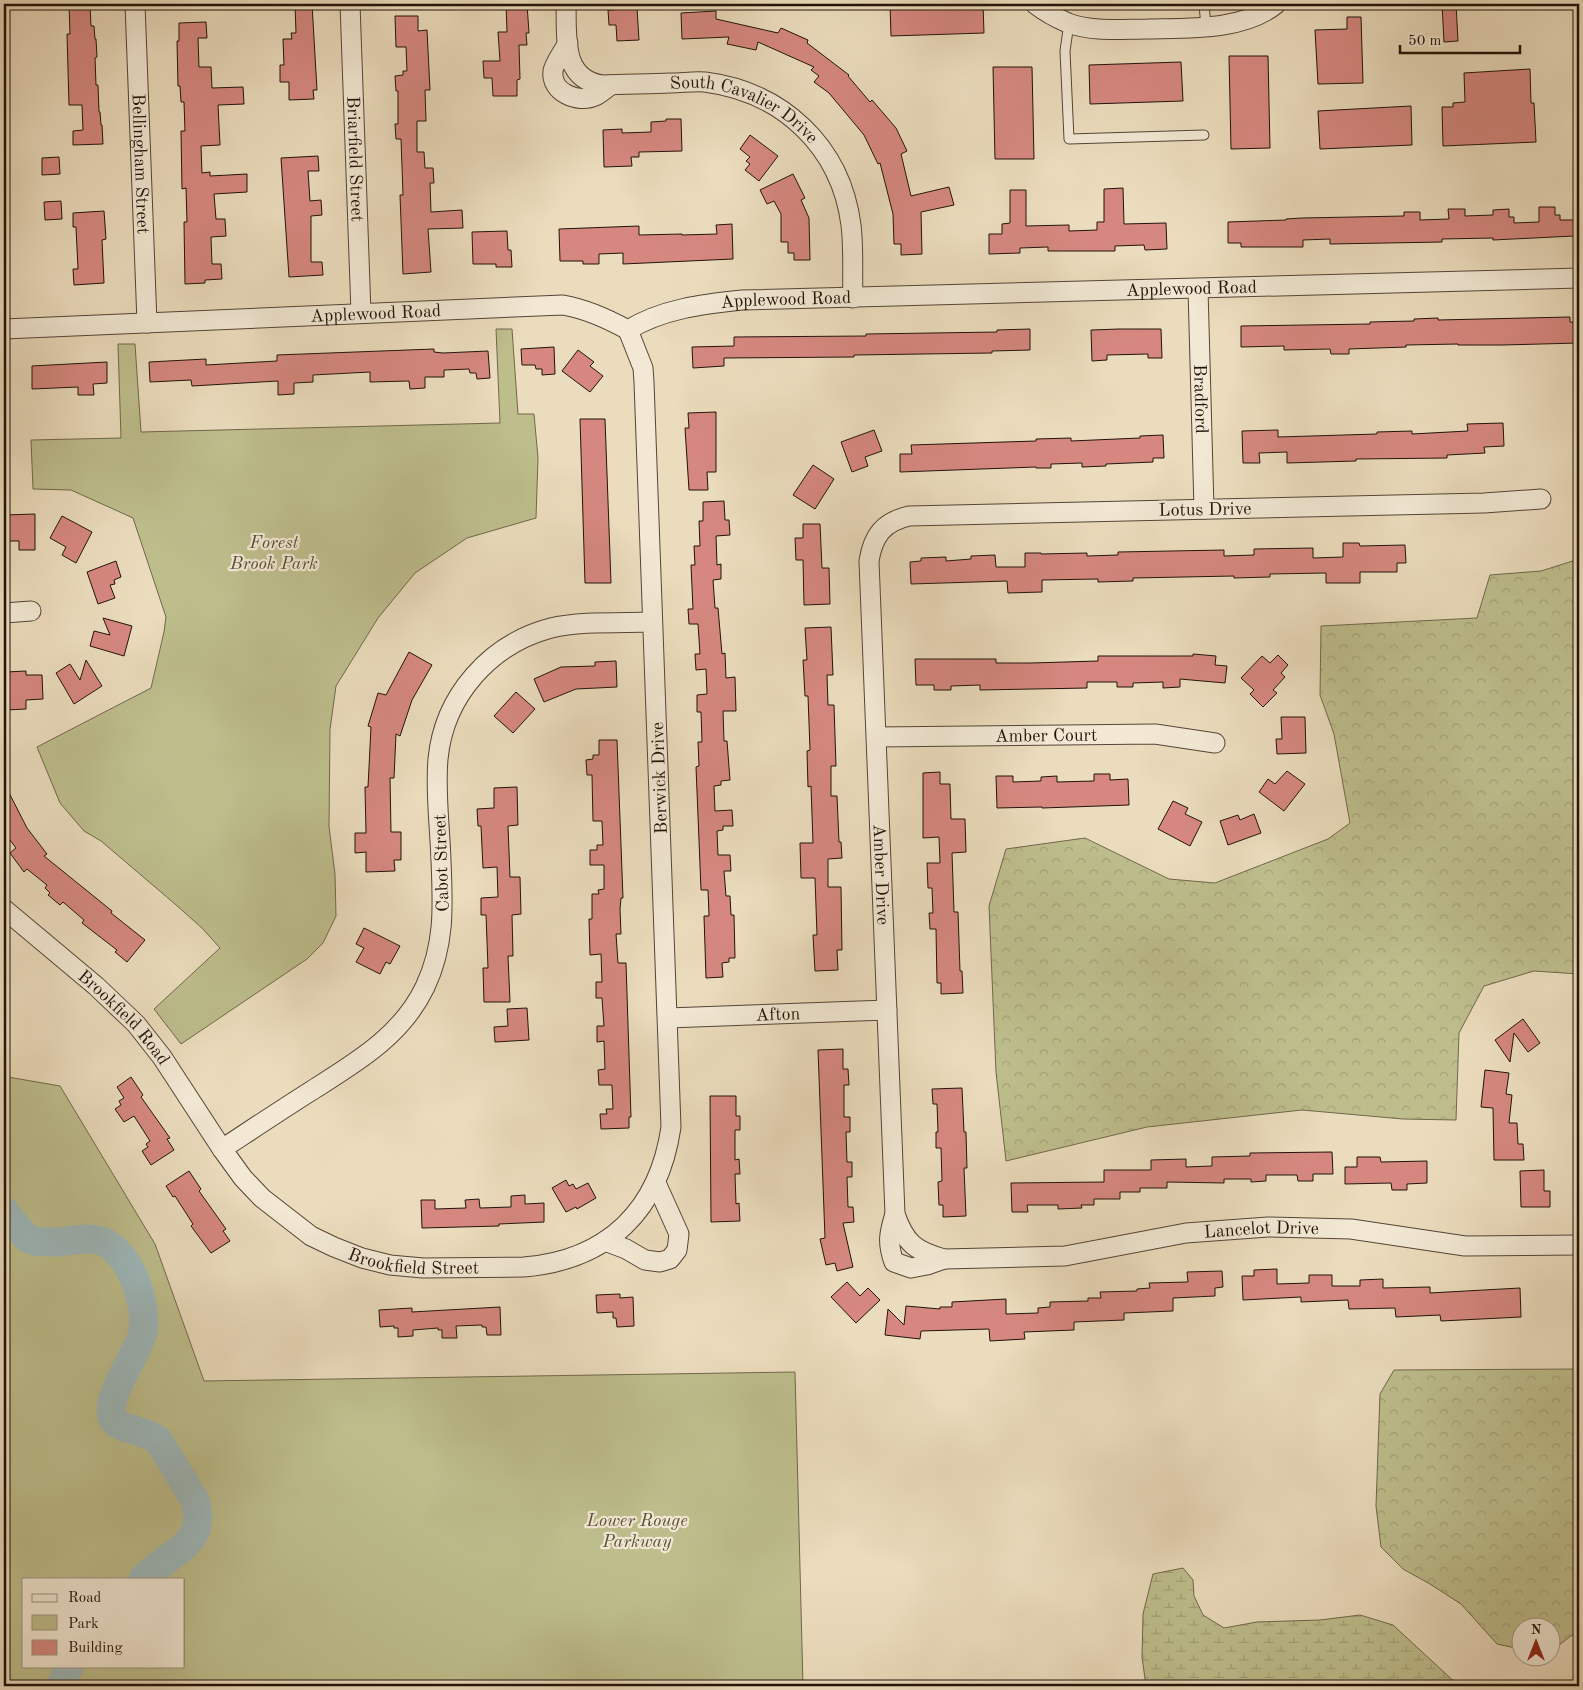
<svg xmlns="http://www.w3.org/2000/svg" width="1583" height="1690" viewBox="0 0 1583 1690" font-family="'Old Standard TT',serif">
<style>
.forest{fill:url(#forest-crowns);stroke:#70684b}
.wetland{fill:url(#wetland-marsh);stroke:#70684b}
.green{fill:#bebe8d;stroke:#70684b;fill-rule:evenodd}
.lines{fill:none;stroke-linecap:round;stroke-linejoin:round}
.river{stroke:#9eb9bc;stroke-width:29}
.building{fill:#d68880;stroke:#211309}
.service-casing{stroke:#544536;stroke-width:11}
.minor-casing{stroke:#544536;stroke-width:21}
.service{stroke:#f2e8d4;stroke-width:9}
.minor{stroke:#f2e8d4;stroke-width:19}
.labels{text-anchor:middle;stroke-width:4.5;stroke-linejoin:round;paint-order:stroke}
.street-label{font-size:18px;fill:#211309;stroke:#f2e8d4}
.park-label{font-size:18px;font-style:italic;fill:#584f37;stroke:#f2e8d4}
</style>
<defs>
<pattern id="forest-crowns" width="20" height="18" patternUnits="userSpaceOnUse" patternTransform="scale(1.25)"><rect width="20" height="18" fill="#bebe8d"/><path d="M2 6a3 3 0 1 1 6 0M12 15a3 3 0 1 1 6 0" fill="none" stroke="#a3a278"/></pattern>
<pattern id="wetland-marsh" width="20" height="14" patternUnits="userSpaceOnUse" patternTransform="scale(1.25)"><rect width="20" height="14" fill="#bebe8d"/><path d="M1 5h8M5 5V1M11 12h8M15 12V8" fill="none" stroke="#a3a278"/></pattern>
</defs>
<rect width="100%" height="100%" fill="#ebdcbd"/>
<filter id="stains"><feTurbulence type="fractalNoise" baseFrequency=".004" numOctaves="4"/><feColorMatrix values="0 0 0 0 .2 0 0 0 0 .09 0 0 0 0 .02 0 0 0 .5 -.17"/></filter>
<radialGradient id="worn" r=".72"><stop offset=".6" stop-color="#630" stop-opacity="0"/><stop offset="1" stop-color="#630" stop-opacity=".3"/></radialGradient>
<path class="forest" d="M1579,559V974L1534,971L1484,986L1459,1033L1456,1120L1403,1119L1302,1110L1147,1127L1006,1161L996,1072L989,906L1006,849L1085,838L1169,879L1215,883L1328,839L1350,823L1334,734L1320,695L1321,626L1477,618L1490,575L1541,571Z
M1579,1369V1630L1551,1651L1550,1628H1520V1649L1497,1644L1461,1604L1430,1584L1403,1569L1381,1547L1376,1506L1380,1394L1394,1370Z"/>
<path class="wetland" d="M1183,1568L1193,1580L1194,1596L1203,1615L1224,1628L1257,1622L1320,1620L1360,1615L1393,1625L1459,1686H1146L1142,1657L1143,1614L1153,1574Z"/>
<path class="green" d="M496,329H512L518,414H534L538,458L536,518L467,538L415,573L378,618L336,686L330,729L329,827L335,874L336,916L323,943L307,959L181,1044L154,1009L220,948L202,928L175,904L101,841L84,831L60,803L37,747L151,688L164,632L166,617L133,518L71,490L33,489L31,440L121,438L118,344H135L141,432L500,423Z
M4,1074L8,1077L60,1086L155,1244L204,1381L795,1372L803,1686H4ZM24,1579H184V1666H24Z"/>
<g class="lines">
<path class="river" d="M4,1211C10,1218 23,1236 29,1239C37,1243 47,1242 55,1242C91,1239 106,1231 128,1266C138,1283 146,1311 143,1332C140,1351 97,1406 116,1423C126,1430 146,1431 158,1440L195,1500C209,1546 169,1551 143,1579
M61,1686L69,1666"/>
</g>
<path class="building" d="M69,4H90L91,26H94L95,39H96L97,57L95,58L96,85H98L99,112H100L101,125H102L103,144L73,145V131L83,130L82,105H69L67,34H70Z
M295,4H312L317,90H313L314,99L289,100V82H280V65H284L283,39H292L291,33H296Z
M506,4H527L529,33H526L527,45H519L520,79L517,80V96H493L492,78H484L483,61H500L498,32H507Z
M890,4H983L984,33L891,36Z
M1442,4H1456L1458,41L1444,42Z
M637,8L639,40L617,41L616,25H609L608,10Z
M716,11V19L778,33L781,28L808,40L807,43L849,75L848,76L870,102L872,100L896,128L907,151L901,154L911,196L949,187L954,205L921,212L922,254L901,255V244H894L893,214L880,163L878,164L864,135L829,93L814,82L819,76L811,70L814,67L758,42L756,50L727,44L729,37L682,39L681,13Z
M395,16H418V31L427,30L430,90H425L426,121H417V152H424L425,168H433L434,183H430L431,212L462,210L463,228L428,229L431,272L403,274L400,195H403L401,139H396L395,124H398V91H396L395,76L403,75V71H407L406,47H396Z
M1347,17H1361L1363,83L1318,84L1315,30L1347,29Z
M206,22L207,38H198L199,67H211L212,88L243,87L244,104L218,105L220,145L201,146L202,173L210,172V176L247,174V192L214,194L216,219H225L226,236L211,237L212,264H221L222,279L205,280V283L185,284L184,222H187L186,188L182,189L181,131H185L184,102H181L180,86H178L177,41H179V23Z
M1229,56H1268L1270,148L1231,149Z
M1181,62L1183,101L1090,104L1089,65Z
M993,67H1032L1034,159H995Z
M1530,69L1531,103H1534L1536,142L1443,146L1442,107H1453V103L1465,102L1464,73Z
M1411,106L1412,145L1320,149L1318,111Z
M666,119H681L682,151L639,152V157H631L632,166L604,167L603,130L622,129V133L651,132V122L666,121Z
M750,135L778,156L759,181L745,170L750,164L746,161L750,157L740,149Z
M318,156L319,171H308L310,201L321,200L322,215L311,216V262H322L323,275L289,277L281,158Z
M59,157L60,174L42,175V158Z
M793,174L805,198L801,200L809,218L810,260H794V253H788V242H781V214L774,201L767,204L760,190Z
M1123,188L1124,224L1166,223L1167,249L1145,250L1144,245L1115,246V251H1048V247L1020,248V253L989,254V234H1002V224L1010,223V190H1026V226L1069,225V231L1097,230V222H1104V189Z
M61,201L62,219L45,220L44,202Z
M1539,207H1555V215H1560V220H1574V236L1493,240V238L1442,239V242L1330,244V239L1303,240V247H1241V243H1228V222L1286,220V219L1302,218L1404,216V212H1420V220L1449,219L1448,209H1465V216L1493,215V210L1509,209V217H1514V223L1539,222Z
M104,211L106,239L102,240L104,283L74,285L73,269H78L76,227H73V213Z
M732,224L733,259L623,264V253L599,254V264H583V261H560L559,229L639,226V235L682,234V235L717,234L716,225Z
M507,231L508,250H511L512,267H496V264H473L472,232Z
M1570,317V322H1579V343L1503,345H1458V344L1406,345V347L1349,349V354H1331L1330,349L1284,350V346L1241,347V326L1370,324V322L1414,321V319L1438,318V320Z
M1030,329V350L992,351V353L854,355V357L724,358V366L693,368L692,347L734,346V337L866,336V334L997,332V330Z
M1119,329H1161L1162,358H1148V354L1107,355V360L1092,361L1091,330Z
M554,347L555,374L542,375V369H536L535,365H522L521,349Z
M434,349V352L443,353L488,351L490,378L477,379L476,373H470L469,369L444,370V377H425V388L410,389L409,381L370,382V372L313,375V382L294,383V394L278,395V381L192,386L191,380L150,382L149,362L206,359V365L277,361V355Z
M578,350L594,362L590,366L603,376L590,392L562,371Z
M107,362V383L93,384L94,395H78V387L32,389V366Z
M716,412V472H707L708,490H689L685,428H689L688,413Z
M580,419H605L611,583H585Z
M1503,423L1504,446L1484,447L1485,453L1447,455V458L1356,459V461L1287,463V452L1259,453L1260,463H1243L1242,431L1278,430V437L1377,434V432L1412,431V434L1468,431L1467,424Z
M874,430L882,451L865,457L868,466L852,472L841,442Z
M1163,435L1164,458H1153V462L1106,464V466L1082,467V463L1051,464V468H1036V467L900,472V454H912L911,445L1036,441V439L1071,438V441L1140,438V436Z
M813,465L834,479L815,509L793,495Z
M724,501L725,520H729L730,535L716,536L717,565L721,564V579L713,580L715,608H718L722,654L725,653L726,678L735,677L736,711H723L724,741H727L730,780L721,781V785L714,786L715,811L732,810L733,826H723V830L717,831L718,855H730L731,871H724L726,896H730L731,915H734L735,958H729V962L722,963L723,977L706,978L704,916H709L708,890H701L696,767L699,766L698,742H702L701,712H697V695L707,694L706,669L696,670L695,654H700L698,624H689L688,609H693L691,565H695L694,546H700L699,521H703V502Z
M35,514V550H19V541H4V515Z
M62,516L92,532L76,563L62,555L66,547L50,538Z
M803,524H820L822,568H829L830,604L804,605L803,560H796L795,538H803Z
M1343,543H1359L1360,546L1405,545L1406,563H1397V572H1360V583H1326V573L1270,574V577L1234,578V576L1133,578V581L1098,582V579L1042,580V592L1008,593L1007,581L911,584L910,562L921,561V558L946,557V561L971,559V556L995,555L996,567H1025V553H1041V554L1087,553V556L1118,555V552L1224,550V556L1254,555V549L1313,548V558L1343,557Z
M116,561L121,577L114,580L115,584L110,585L115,598L98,604L87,572Z
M103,618L132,626L124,656L90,646L94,631L110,635Z
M831,627L833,675H827L828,705H834L836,766H831V796H837L839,842H841L842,858L828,859V887H841L842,950H837L838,970L815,971L813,935H817L815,878H801L800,843H813L811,786L808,787L807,751L810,750L808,696H805L803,660H807L805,628Z
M409,652L432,665L412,700L400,736L396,734L394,778H390L391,832H401V860H394L395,871L366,872V852L355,853V833H366L365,787H368L371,727L368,726L378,693L386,695Z
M1193,654L1216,656L1215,665L1227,666L1225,683L1180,679V687L1163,688V682L1133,683V687H1117V682H1087V688L980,690V685L951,686V690H934V685H916L915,659H996V663H1031L1098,661V656H1193Z
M1278,655L1288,665L1281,673L1285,677L1273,690L1277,693L1263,707L1250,694L1254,690L1241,678L1262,656L1270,663Z
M86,660L102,686L74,704L56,673L70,664L80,680Z
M616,661L617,687L576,689L544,702L534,679L561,667L595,666V662Z
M26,671V675H42L43,699L26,700V709L7,710L6,672Z
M516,692L535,709L513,733L494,716Z
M1281,717H1305L1306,753L1277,754L1276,739H1282Z
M599,740H617L623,898H621L620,909L621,934H616L618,963H626L631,1117H629V1128L601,1129L600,1114H607L606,1109H613L612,1085H599L598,1070L605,1069L604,1041L597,1042V1026H604L602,998H596V982H602L601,954L590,955L589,919H592V894H599L598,890L604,889V865H590V850H597V845H603L602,821H593L592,775H587L586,760L593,759V755H599Z
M1287,771L1305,784L1284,811L1259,792L1268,779L1275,784Z
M940,772V784H950L951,819H965L966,852L952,853L954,912H958L960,971H962L963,993L941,994V983H937L936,929H930L929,913H933L932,888H928L927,863H940L939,837L923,838V773Z
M1094,774H1110V780L1128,779L1129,805L1042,808V807L997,808L996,776H1013V782L1041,781V777L1057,776V782L1094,781Z
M4,783L27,828L47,854L44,856L112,911L111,913L145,940L127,962L115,952L117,950L82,923L84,920L63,902L60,905L48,895L50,893L45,888L47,885L27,869L24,872L10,853L16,848L4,832Z
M517,787L518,825L508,826L510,877H520L521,914L512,915L513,956H508L510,1002H484L483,968H488L486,915H481V898L498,897L497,867L483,868L481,826H478L477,809L494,808V788Z
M1173,801L1188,808L1185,814L1202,822L1190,846L1158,829Z
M1254,814L1261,833L1228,845L1220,821L1238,815L1240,820Z
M364,928L400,946L390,964L386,962L380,974L356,962L364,948L356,944Z
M527,1008L529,1040L495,1042L494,1027L508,1026L507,1009Z
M1523,1019L1540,1043L1528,1052L1514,1033L1510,1062L1495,1040Z
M843,1049V1069H848L849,1085H844V1117H850V1132H846L847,1162H852V1177H847L848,1207H853L854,1222L843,1223L853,1267L837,1271L835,1263L826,1265L820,1239L825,1238L818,1050Z
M1485,1070L1509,1073L1506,1094L1512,1095L1509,1123H1517L1518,1144H1523L1524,1160H1494L1493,1108L1481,1107Z
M131,1077L143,1095L141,1097L170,1138L167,1139L174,1150L151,1165L142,1151L148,1147L146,1144L150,1141L134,1116L124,1122L115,1109L121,1105L119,1101L124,1098L117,1087Z
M962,1088L964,1132H966L967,1168H964L966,1216L943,1217V1205H939L938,1182L942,1181L941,1148H936V1132H938L937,1104H933L932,1089Z
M710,1096H736V1116H740V1130H735V1160L739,1159L740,1174H735L736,1204L739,1203L740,1221L711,1222Z
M1332,1152L1333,1174H1313V1181H1298L1297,1175H1266V1181L1251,1182V1179H1224V1183L1167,1182V1188H1140V1192H1120V1199H1094V1205H1081L1082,1208L1058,1209V1205H1027L1028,1212H1012L1011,1183L1104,1182V1170H1151V1160L1186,1159V1167L1212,1166V1157L1250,1156V1153Z
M1357,1157H1380L1381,1162L1427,1161V1183L1407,1184V1190H1392L1391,1183L1345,1184V1167H1357Z
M1544,1170V1191H1550V1207H1521L1520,1171Z
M189,1171L201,1189L199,1191L226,1229L223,1231L230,1241L211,1253L191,1226L193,1224L175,1196L173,1197L166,1186Z
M566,1180L569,1186L573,1184L576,1189L588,1183L596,1198L577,1209L576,1207L566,1212L552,1188Z
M525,1195V1204L544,1203V1222L499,1224V1226L422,1228L421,1200H435V1209L466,1208L465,1200L479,1199L480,1208L511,1207V1196Z
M1277,1269V1284L1309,1283V1275H1332V1286H1360V1280L1383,1279V1288L1430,1287V1293L1520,1288L1521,1317L1441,1321L1440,1315L1396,1317L1395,1308L1349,1309L1348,1300L1301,1302V1297L1243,1300L1242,1276H1254V1270Z
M1222,1271L1223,1287L1215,1288V1296L1173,1298V1311L1124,1313V1320L1074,1322V1330L1024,1332L1025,1339L990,1341L989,1329L921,1331L920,1339L885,1335L888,1309L904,1325L906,1306L940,1309V1307H952V1302L1006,1299V1314L1038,1313V1308L1050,1307V1302L1088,1301V1298H1101L1100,1292L1137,1291V1289L1150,1288L1149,1283L1188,1282L1187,1272Z
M847,1282L860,1296L868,1288L880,1300L856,1323L831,1297Z
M620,1294V1298L633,1297L634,1326L617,1327L616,1318H613V1312L597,1313L596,1295Z
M500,1307L501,1335H487L486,1327H482V1325L456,1326L457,1338H442V1330H438V1328L413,1330V1336L398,1337V1328H394V1326L380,1327L379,1310L412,1308V1312Z"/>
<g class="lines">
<g class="service-casing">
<path id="service" d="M1204,4L1206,27
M1069,23L1065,51L1069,139L1204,135"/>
</g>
<g class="minor-casing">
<g id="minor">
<path id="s1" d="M135,4L147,323"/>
<path id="s2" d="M350,4L361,313"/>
<path id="s3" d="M566,4C567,35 561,80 603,85C625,84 648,84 671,83C682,83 694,81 705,82C783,92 841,147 851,225C854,249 852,274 853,298"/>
<path d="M1035,4C1044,11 1056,18 1068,23C1092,32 1121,29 1147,29C1187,28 1243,31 1276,4"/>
<path d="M568,43C564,50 554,64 553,71C550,92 578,104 595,96C600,94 606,88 611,85"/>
<path id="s4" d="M1198,289L1204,509"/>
<path id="s5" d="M4,329L563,305C586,309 608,319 628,330C662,309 703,304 742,300L1579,278"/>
<path id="s6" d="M1541,499L1484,503L909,516C883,522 873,536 869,561L895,1214C905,1243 915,1251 944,1259L1065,1256L1186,1233L1268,1227L1351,1229L1465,1246L1579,1245"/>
<path d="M4,613L31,611"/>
<path id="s7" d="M877,737L1155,734L1215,743"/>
<path id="s8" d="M4,909L96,986L136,1024L162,1057L222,1149L243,1178L262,1198L311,1236L334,1247L362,1258L390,1265L423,1268L524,1267C608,1260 659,1210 671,1127L644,382L643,368L628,330"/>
<path id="s9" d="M668,1018L887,1010"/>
<path d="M222,1149C251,1130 281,1110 311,1091C355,1063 401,1037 425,987C445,945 443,906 441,861C440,827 435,792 438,759C444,696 490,644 551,628C579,621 622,623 652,622"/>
<path d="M895,1214C889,1233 887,1243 894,1262L911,1268L927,1265L944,1259"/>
<path d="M605,1241L626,1249L645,1260L660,1262L670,1259L677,1250L679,1234L656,1183"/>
</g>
</g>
<use href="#service" class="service"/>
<use href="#minor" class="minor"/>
</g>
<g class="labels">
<g class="street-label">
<text dy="6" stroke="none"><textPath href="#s3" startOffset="248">South Cavalier Drive</textPath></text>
<text dy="6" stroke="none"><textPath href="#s2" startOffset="155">Briarfield Street</textPath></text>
<text dy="6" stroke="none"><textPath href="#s1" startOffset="160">Bellingham Street</textPath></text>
<text dy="6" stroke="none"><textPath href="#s5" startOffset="1198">Applewood Road</textPath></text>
<text dy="6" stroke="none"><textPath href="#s5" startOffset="792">Applewood Road</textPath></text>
<text dy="6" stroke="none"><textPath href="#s5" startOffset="372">Applewood Road</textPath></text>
<text dy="6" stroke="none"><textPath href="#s4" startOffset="110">Bradford</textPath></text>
<text transform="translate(1205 509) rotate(-1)" y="6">Lotus Drive</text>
<text dy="6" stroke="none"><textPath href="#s7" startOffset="169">Amber Court</textPath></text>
<text transform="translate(659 778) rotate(-92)" y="6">Berwick Drive</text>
<text transform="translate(441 863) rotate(-92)" y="6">Cabot Street</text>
<text dy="6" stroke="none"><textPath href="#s6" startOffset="1011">Amber Drive</textPath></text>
<text dy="6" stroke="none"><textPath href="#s9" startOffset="110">Afton</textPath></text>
<text dy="6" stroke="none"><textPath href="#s8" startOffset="162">Brookfield Road</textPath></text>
<text dy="6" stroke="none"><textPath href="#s6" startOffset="1741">Lancelot Drive</textPath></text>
<text dy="6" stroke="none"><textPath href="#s8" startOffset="560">Brookfield Street</textPath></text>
</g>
<g class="park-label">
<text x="274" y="548">Forest<tspan x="274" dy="21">Brook Park</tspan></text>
<text x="637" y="1526">Lower Rouge<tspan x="637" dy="21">Parkway</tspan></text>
</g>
</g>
<rect width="1583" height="1690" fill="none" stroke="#ebdcbd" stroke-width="20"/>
<rect x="5" y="5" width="1573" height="1680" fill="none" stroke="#211309" stroke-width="2.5"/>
<rect x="10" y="10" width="1563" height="1670" fill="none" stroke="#211309"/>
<rect x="22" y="1578" width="162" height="90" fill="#f2e8d4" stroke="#9e9383"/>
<rect x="32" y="1594" width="25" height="8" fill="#f2e8d4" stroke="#9e9383"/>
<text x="68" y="1602" font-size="15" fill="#211309">Road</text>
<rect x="32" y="1615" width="25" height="15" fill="#bebe8d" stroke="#9e9383"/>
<text x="68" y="1628" font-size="15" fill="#211309">Park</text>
<rect x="32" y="1640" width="25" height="15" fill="#d68880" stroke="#9e9383"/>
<text x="68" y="1652" font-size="15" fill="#211309">Building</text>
<g transform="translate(1536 1642)"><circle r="24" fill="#f2e8d4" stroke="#9e9383"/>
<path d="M0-4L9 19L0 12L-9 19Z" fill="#8f2418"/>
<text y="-8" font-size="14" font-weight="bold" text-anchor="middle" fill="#211309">N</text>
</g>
<path d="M1400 45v8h120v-8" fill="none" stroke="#211309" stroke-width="2.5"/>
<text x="1408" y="45" font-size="15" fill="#211309" stroke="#f2e8d4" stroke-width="4" paint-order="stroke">50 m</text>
<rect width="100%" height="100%" filter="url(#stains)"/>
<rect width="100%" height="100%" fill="url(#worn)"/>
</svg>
